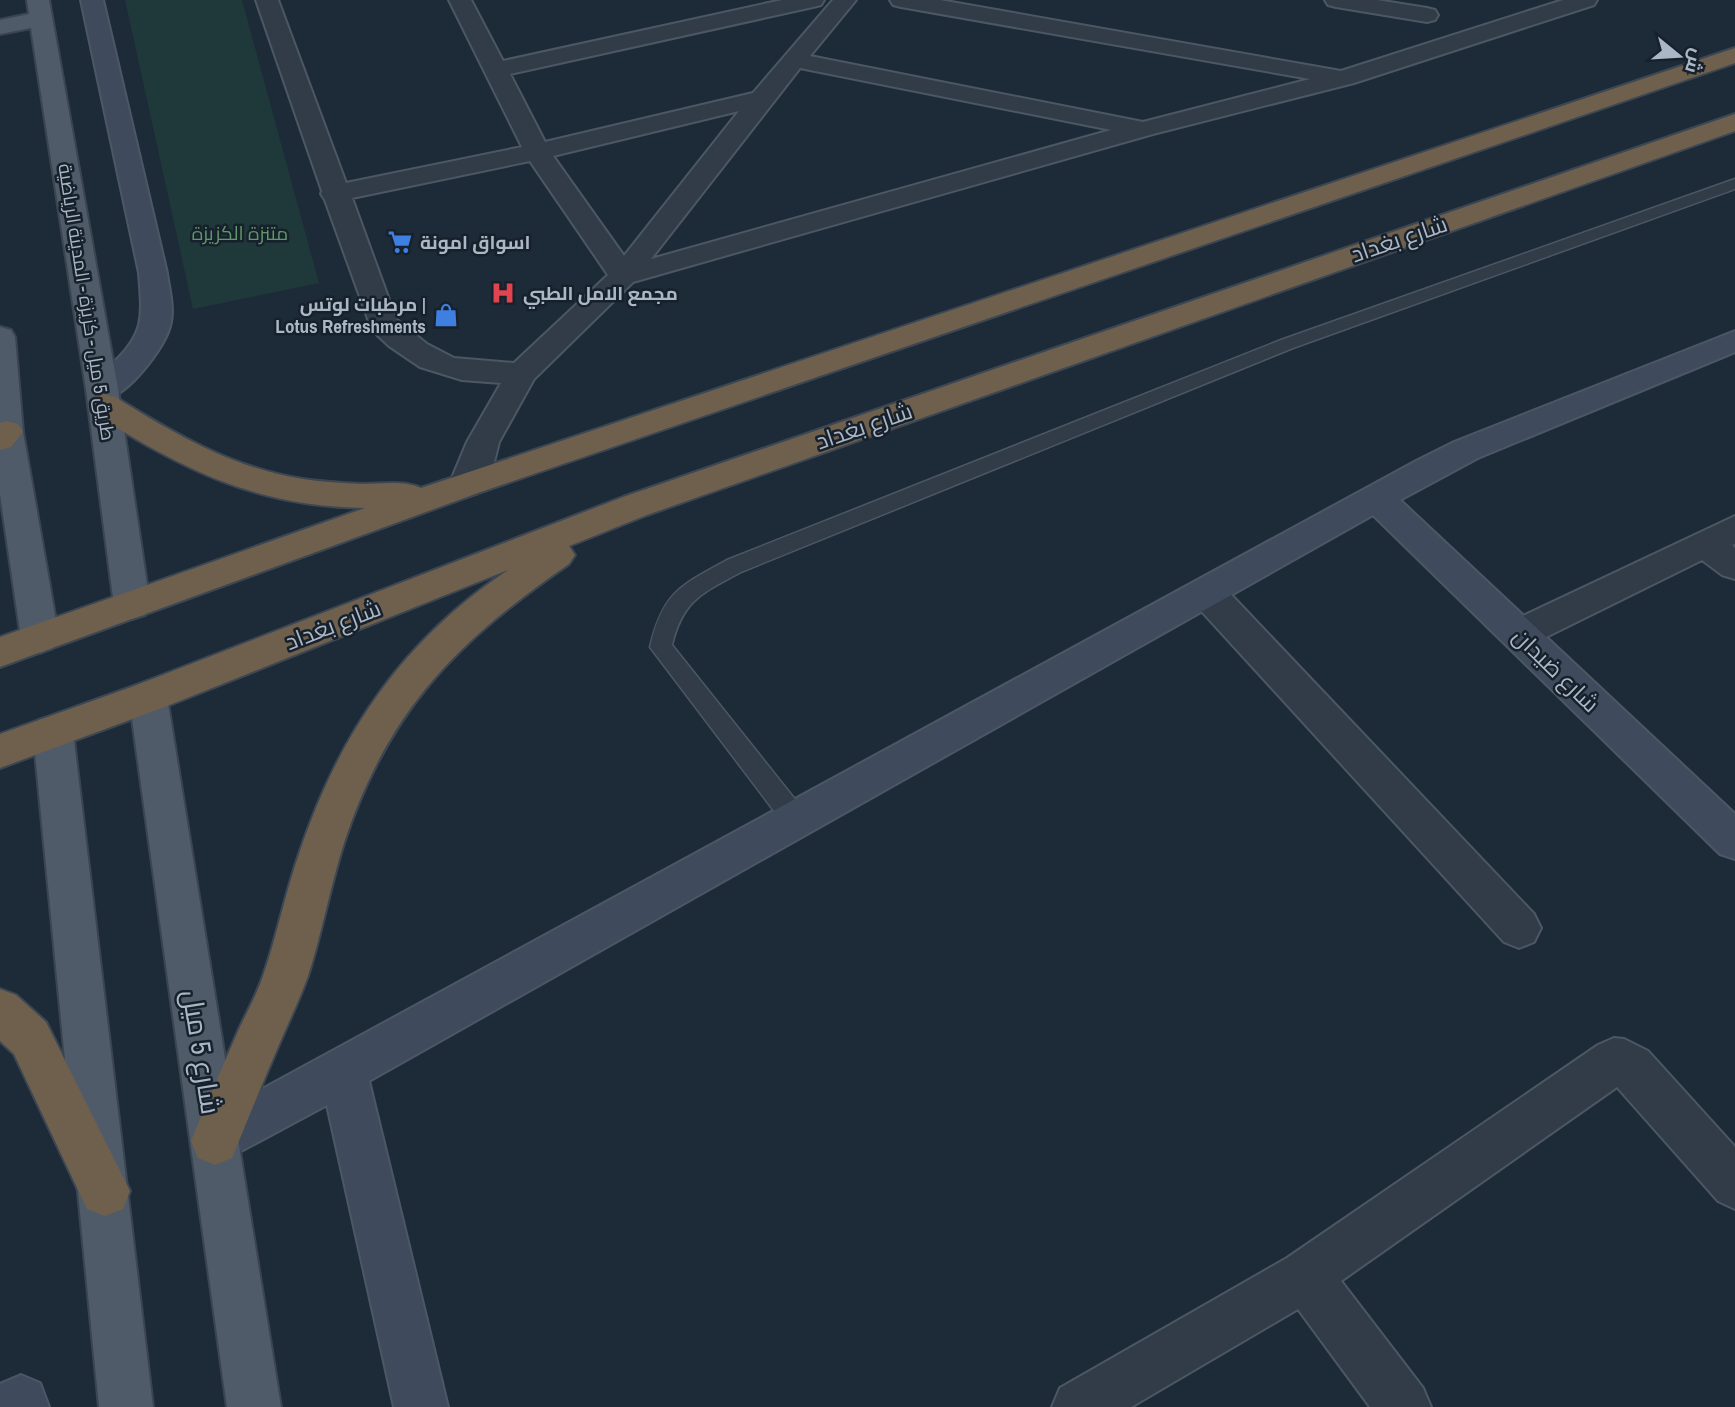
<svg xmlns="http://www.w3.org/2000/svg" width="1735" height="1407" viewBox="0 0 1735 1407" font-family="'Archivo Narrow',Cairo,sans-serif">
<style>
.green{fill:#1f3839}
.lines{fill:none;stroke-linecap:round;stroke-linejoin:round}
.lane-casing{stroke:#4c5764;stroke-width:3}
.street-casing{stroke:#4c5764;stroke-width:4}
.secondary-casing{stroke:#4c5764;stroke-width:4}
.primary-casing{stroke:#3b4552;stroke-width:4}
.highway-casing{stroke:#3c4753;stroke-width:4}
.lane{fill:#313c48;fill-rule:evenodd}
.street{fill:#313c48;fill-rule:evenodd}
.secondary{fill:#3f4b5c;fill-rule:evenodd}
.primary{fill:#4f5b69;fill-rule:evenodd}
.highway{fill:#6f604d;fill-rule:evenodd}
.labels{text-anchor:middle;stroke-width:5;stroke-linejoin:round;paint-order:stroke}
.far-park-label{font-size:19px;fill:#61986a;stroke:#17212c}
.far-poi-label{font-size:19px;font-weight:bold;fill:#abb7c6;stroke:#17212c;text-anchor:start}
.far-street-label{font-size:19px;fill:#abb7c6;stroke:#17212c}
.street-label{font-size:23px;fill:#abb7c6;stroke:#17212c}
.near-street-label{font-size:28px;fill:#abb7c6;stroke:#17212c}
</style>
<rect width="100%" height="100%" fill="#1d2b38"/>
<path class="green" d="M125,0H242L319,283L193,309Z"/>
<g class="lines">
<g class="lane-casing">
<path id="lane" d="M1735,179V189L1293,348L741,572C703,593 683,599 672,645L805,812L808,820L805,828L796,831L787,828L650,647C663,592 680,586 727,560L1281,340Z"/>
</g>
<g class="street-casing">
<path id="street" d="M256,0H278L346,183L522,147L449,0H471L503,61L782,0H824L821,5L813,7L510,74L545,142L753,93L833,0H856L810,56L1143,122L1310,79L901,7L893,5L890,0H940L1341,71L1563,0H1597L1594,5L1354,83L1153,134L633,282L534,379L499,442L494,462L478,493L466,497L454,493L449,485L467,442L501,383L462,380L420,367L389,346L372,330L325,200L321,194L322,191ZM800,68L1111,130L651,259ZM739,111L624,256L553,156ZM530,161L608,275L514,363L454,358L427,344L396,319L352,198Z
M1325,0H1377L1427,8L1435,10L1438,15L1435,20L1427,22L1336,7L1328,5Z
M1735,516V544L1732,545L1735,548V579L1722,575L1702,560L1532,644L1519,649L1506,644L1501,634L1506,624Z
M1207,579L1220,583L1534,914L1541,928L1534,942L1519,948L1504,942L1194,603L1189,593L1194,583Z
M1614,1038L1624,1039L1648,1051L1735,1147V1209L1718,1201L1617,1087L1341,1281L1423,1388L1431,1407H1370L1298,1309L1131,1407H1052L1060,1388L1287,1258L1598,1045Z"/>
</g>
<g class="secondary-casing">
<path id="secondary" d="M81,0H103L167,273C169,289 174,305 171,322C167,345 134,387 112,397C104,400 99,399 91,396L86,389C93,378 104,371 114,362C146,332 142,314 139,273Z
M1735,331V352L1478,458L1400,500L1735,814V859L1720,854L1373,515L369,1081L448,1407H394L327,1105L215,1165L198,1158L191,1141L198,1124L1416,461L1454,442Z
M21,1375L40,1383L49,1407H0V1384Z"/>
</g>
<g class="primary-casing">
<path id="primary" d="M27,0H49L118,389L150,605L145,615L132,619L119,615L114,605L86,389L31,28L0,34V20L29,14Z
M0,327L11,330L15,337L23,432L59,638L53,648L40,653L27,648L21,638L0,494Z
M148,681L162,686L167,697L281,1407H227L129,697L134,686Z
M53,716L67,720L73,732L153,1407H99L33,732L39,720Z"/>
</g>
<g class="highway-casing">
<path id="highway" d="M1735,48V63L478,493L0,667V637L365,508C255,506 184,470 93,413L88,405L93,397L104,394L115,397C175,434 232,468 303,479C322,482 342,483 362,484C381,484 404,480 421,488Z
M1735,114V131L647,515L569,546L575,555L569,564C456,642 388,710 344,843C330,887 322,933 308,976C300,998 290,1019 281,1040C264,1079 248,1119 232,1158L215,1165L198,1158L191,1141C206,1103 223,1066 239,1029C247,1012 257,994 263,976C277,936 285,894 299,854C339,734 402,641 508,570L162,708L0,768V734L134,686L623,497Z
M7,421L18,424L23,432L11,447L0,450V423Z
M0,989L16,995L46,1022L130,1191L123,1209L105,1216L87,1209L14,1054L0,1041Z"/>
</g>
<use href="#lane" class="lane"/>
<use href="#street" class="street"/>
<use href="#secondary" class="secondary"/>
<use href="#primary" class="primary"/>
<use href="#highway" class="highway"/>
</g>
<defs>
<g id="supermarket-bare" transform="scale(1.89)"><path d="M-6-5.5h2.5l.6 2H6L4.5 2H-2.5L-4.4-4H-6ZM-1.5 3.2a1.3 1.3 0 1 0 .1 0ZM3 3.2a1.3 1.3 0 1 0 .1 0Z" fill="#3f7fe0" stroke="#17212c" stroke-width="2.5" paint-order="stroke"/></g>
<g id="hospital-bare" transform="scale(1.89)"><path d="M-5-5h3v3.5h4V-5h3V5h-3V1.5h-4V5h-3Z" fill="#e0444e" stroke="#17212c" stroke-width="2.5" paint-order="stroke"/></g>
<g id="shop-bare" transform="scale(1.89)"><path d="M-5-2.5h2.3a2.7 3.5 0 0 1 5.4 0H5L5.5 6h-11ZM-1.5-2.5h3a1.5 2.3 0 0 0-3 0Z" fill="#3f7fe0" stroke="#17212c" stroke-width="2.5" paint-order="stroke"/></g>
</defs>
<g fill-rule="evenodd">
<use href="#supermarket-bare" x="400" y="242"/>
<use href="#hospital-bare" x="503" y="293"/>
<use href="#shop-bare" x="446" y="315"/>
</g>
<g class="labels">
<g class="far-park-label">
<text x="240" y="240">متنزة الكزيزة</text>
</g>
<g class="far-poi-label">
<text x="420" y="249">اسواق امونة</text>
<text x="523" y="300">مجمع الامل الطبي</text>
<text x="426" y="311" text-anchor="end">مرطبات لوتس |<tspan x="426" dy="22">Lotus Refreshments</tspan></text>
</g>
<g class="far-street-label">
<text transform="translate(87 302) rotate(81)" y="7">طريق 5 ميل - كزيزة - المدينة الرياضية</text>
</g>
<g class="street-label">
<text transform="translate(1399 239) rotate(-19)" y="8">شارع بغداد</text>
<text transform="translate(864 426) rotate(-19)" y="8">شارع بغداد</text>
<text transform="translate(333 625) rotate(-21)" y="8">شارع بغداد</text>
<text transform="translate(1556 670) rotate(44)" y="8">شارع ضيدان</text>
</g>
<g class="near-street-label">
<text transform="translate(202 1052) rotate(81)" y="10">شارع 5 ميل</text>
</g>
</g>
<g transform="translate(1679 56) rotate(108)" stroke="#17212c" stroke-width="5" paint-order="stroke">
<path d="M0-5L12 26L0 18L-12 26Z" fill="#abb7c6"/>
<text y="-10" font-size="19" font-weight="bold" text-anchor="middle" fill="#abb7c6">ش</text>
</g>
</svg>
